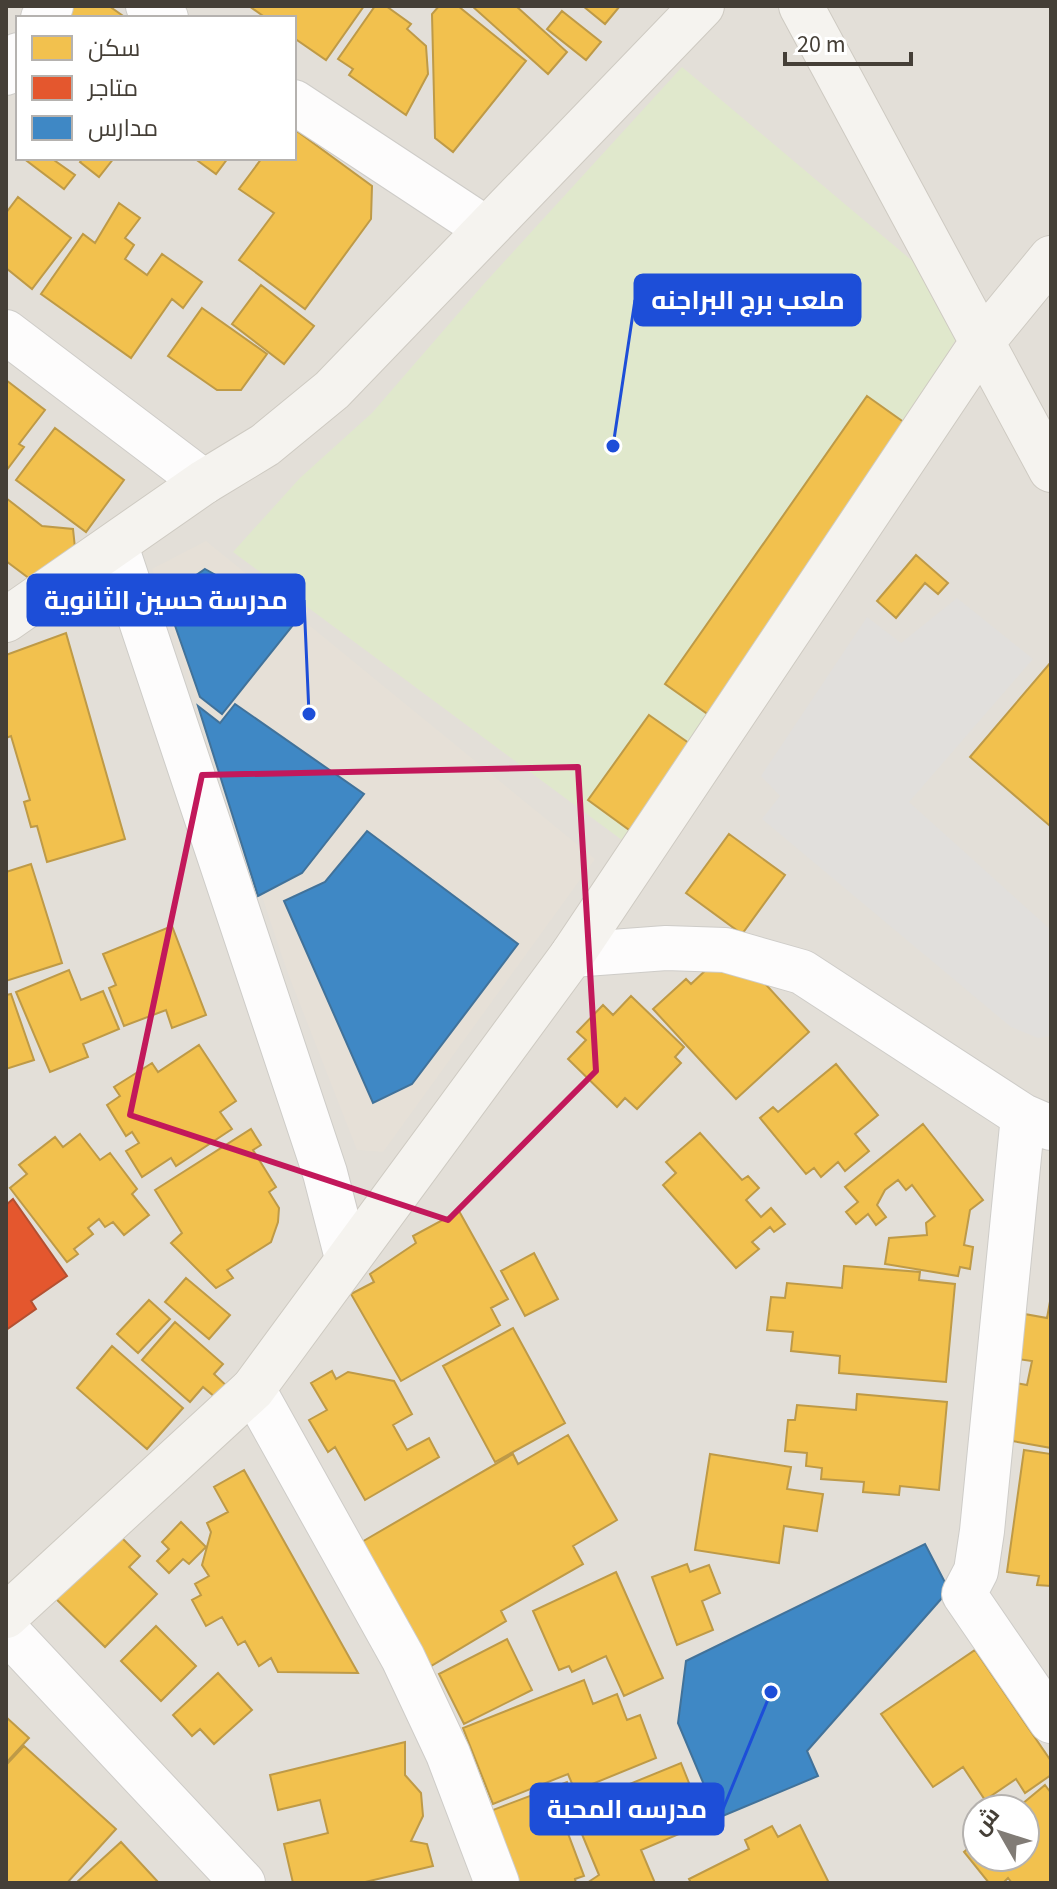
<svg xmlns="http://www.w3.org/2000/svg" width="1057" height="1889" viewBox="0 0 1057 1889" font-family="'Source Sans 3',Cairo,sans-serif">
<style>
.residential{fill:#e3dfd8;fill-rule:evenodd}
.education{fill:#e6e0d7}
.green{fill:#e0e8cc}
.parking{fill:#e1dfdc}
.homes{fill:#f2c14e;stroke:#be9a47;stroke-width:2}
.shops{fill:#e4572e;stroke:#b45031;stroke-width:2}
.schools{fill:#3f88c5;stroke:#41729a;stroke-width:2}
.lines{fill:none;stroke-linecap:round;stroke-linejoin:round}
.street-casing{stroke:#ceccc8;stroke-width:46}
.secondary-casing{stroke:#cecac2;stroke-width:46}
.street{stroke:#fdfcfc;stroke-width:44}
.secondary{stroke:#f5f3ef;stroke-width:44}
.marked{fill:none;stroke:#c2185b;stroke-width:6;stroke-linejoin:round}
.leader{fill:none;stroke:#1d4ed8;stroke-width:3}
.callout-dot{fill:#1d4ed8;stroke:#fff;stroke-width:3}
.callout{fill:#1d4ed8;stroke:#1d4ed8;stroke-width:3}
.callout-label{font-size:26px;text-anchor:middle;font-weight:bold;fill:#fff}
</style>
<rect width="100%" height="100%" fill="#f0eeeb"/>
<path class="residential" d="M6,6H1051V1883H6ZM18,18H294V158H18ZM977,1809H1025V1857H977Z"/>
<path class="education" d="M206,541L595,859L383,1152L357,1150L287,971L152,569Z"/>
<path class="green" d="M682,67L973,312L705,743L630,846L233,552L300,478L372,413L482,286Z"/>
<path class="parking" d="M957,598L1033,659L909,802L1051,930V1036L1038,1038L1011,1027L762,819L780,796L761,776L867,617L901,643Z"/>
<path class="homes" d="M62,6H109L126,18H53Z
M249,6H364L326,60L294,38V18H266Z
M375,6H386L411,24L407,29L426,46L428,74L406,115L349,75L353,69L338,59Z
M439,6H458L526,61L453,152L435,138L432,14Z
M472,6H516L567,52L548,74Z
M583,6H620L605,24Z
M562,11L601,42L586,60L547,29Z
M294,129L372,186L371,219L305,309L239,260L274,213L239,189L262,158H294Z
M23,158H51L75,175L64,189Z
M83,158H114L99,177L80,162Z
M194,158H228L216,174Z
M18,197L71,238L32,289L6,268V213Z
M119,203L140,218L125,238L134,245L125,259L147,275L162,254L202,282L183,308L172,299L131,358L41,294L83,234L95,243Z
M261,285L314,326L284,364L232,324Z
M202,308L267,354L241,390H217L168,356Z
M6,380L45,410L19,444L24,447L6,471Z
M867,396L912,428L709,715L665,684Z
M55,428L124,480L86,532L16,480Z
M6,498L42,526L73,529L75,548L30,579L6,561Z
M916,555L948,583L938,594L925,583L896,618L877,601Z
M66,633L125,839L47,862L37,826L31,827L24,802L30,800L11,736L6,738V655Z
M1051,662V825L1050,826L970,757Z
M649,715L693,746L632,832L588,800Z
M729,834L785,875L742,934L686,893Z
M31,864L62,963L6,981V872Z
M172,926L206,1015L172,1028L166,1010L124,1026L109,988L116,985L103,954Z
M750,967L809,1032L736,1099L653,1009L686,979L691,984L708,968Z
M69,970L81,1000L103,991L119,1029L83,1044L88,1057L50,1072L16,992Z
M11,994L34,1060L6,1069V995Z
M631,996L684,1047L675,1057L681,1063L637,1109L625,1098L617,1107L568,1059L586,1040L577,1032L603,1005L613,1015Z
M199,1045L236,1101L220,1112L232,1129L176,1166L171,1158L142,1177L126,1151L139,1143L132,1132L126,1136L107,1105L120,1096L114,1087L152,1063L158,1072Z
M836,1064L878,1115L855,1134L869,1151L845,1171L838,1162L821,1177L814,1168L806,1174L760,1118L773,1107L778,1112Z
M923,1124L983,1200L970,1210L964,1245L973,1247L970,1269L960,1267L958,1276L885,1264L889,1238L927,1235L926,1223L935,1216L912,1185L906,1190L898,1180L885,1190L877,1205L886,1217L876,1225L868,1214L856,1224L846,1212L858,1202L845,1187Z
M251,1129L261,1145L253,1150L276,1187L269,1192L279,1208L278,1222L271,1242L227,1270L233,1278L216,1288L171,1243L182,1233L155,1190Z
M700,1133L742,1180L748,1176L759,1188L746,1200L761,1217L771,1208L785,1224L774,1232L770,1227L752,1242L759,1249L736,1268L663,1185L676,1173L666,1162Z
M80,1134L100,1160L110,1153L137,1189L132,1194L149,1215L124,1235L113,1222L105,1227L99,1219L88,1228L93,1234L74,1249L78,1254L67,1262L10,1188L27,1174L19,1165L55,1137L63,1147Z
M459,1211L508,1299L491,1308L500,1325L401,1381L351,1294L374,1282L370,1274L416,1243L413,1236Z
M534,1253L558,1299L525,1316L501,1271Z
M844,1266L920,1272L919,1280L955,1284L946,1382L839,1373L840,1356L791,1351L793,1332L767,1330L771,1297L785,1298L787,1283L842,1288Z
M186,1278L230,1315L209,1339L165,1302Z
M1051,1296V1448L1001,1439L1011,1382L1027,1385L1032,1361L1011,1358L1019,1313L1047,1318Z
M149,1300L170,1319L138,1353L117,1334Z
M175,1322L223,1364L214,1374L232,1391L222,1403L203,1387L190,1402L142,1360Z
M513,1328L565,1423L495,1462L443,1366Z
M112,1346L183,1408L147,1449L77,1388Z
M332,1371L336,1379L348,1372L394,1381L412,1414L393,1425L407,1450L429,1438L439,1457L365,1500L335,1447L328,1452L309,1420L327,1410L311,1383Z
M857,1394L947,1402L939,1490L900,1486L899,1495L863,1492L864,1482L821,1479L822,1468L806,1466L807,1453L785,1451L788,1420H795L797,1405L856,1410Z
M568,1435L617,1520L573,1546L583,1564L501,1611L506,1621L431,1666L360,1543L513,1454L518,1464Z
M1024,1450L1051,1454V1586L1037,1585L1039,1576L1007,1572Z
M710,1454L791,1467L787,1489L823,1494L817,1531L784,1526L779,1563L695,1550Z
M244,1470L358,1673L278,1672L271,1658L259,1666L245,1641L238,1645L222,1617L206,1626L192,1600L201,1595L195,1584L209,1576L202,1565L211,1532L207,1523L228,1512L214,1487Z
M181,1522L206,1547L189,1564L183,1559L169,1573L157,1561L169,1549L162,1542Z
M114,1530L140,1556L129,1567L157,1594L105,1647L51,1594Z
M687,1564L690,1572L709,1565L720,1593L702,1601L713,1630L677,1645L652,1577Z
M616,1572L663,1678L624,1696L606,1656L572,1672L569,1666L559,1670L533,1611Z
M156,1626L196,1666L161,1701L121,1661Z
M507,1639L532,1690L464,1724L439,1674Z
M975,1650L1051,1761V1775L1025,1793L1016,1779L985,1800L963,1767L933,1787L881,1714Z
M218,1673L252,1710L214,1744L200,1729L192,1736L173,1715Z
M584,1680L593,1704L617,1694L627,1720L640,1715L656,1758L575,1791L568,1774L493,1804L463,1728Z
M6,1717L29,1738L6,1763Z
M405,1742V1775L421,1793L423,1816L411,1841L427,1844L433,1866L361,1883H293L284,1844L328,1833L320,1800L278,1810L270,1775Z
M24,1746L116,1829L67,1883H6V1765Z
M681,1763L705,1823L641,1850L655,1883H587L599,1875L571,1808Z
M567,1782L575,1805L553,1813L558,1826L564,1823L584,1876L575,1879L576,1883H510L485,1813Z
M1045,1785L1051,1793V1883H1012L1008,1878L1003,1883H989L964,1852L977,1841V1857H1025V1809H1016Z
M800,1825L829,1883H691L689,1879L749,1849L745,1840L772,1826L778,1837Z
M121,1842L159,1883H76Z"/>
<path class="shops" d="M13,1199L67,1276L31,1301L36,1309L6,1330V1205Z"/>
<path class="schools" d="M205,569L297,620L222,714L200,697L165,597Z
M235,704L364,794L302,873L258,896L198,706L220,723Z
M367,831L518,944L412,1084L373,1103L284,901L325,882Z
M925,1544L949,1590L807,1751L818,1776L718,1818L678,1723L686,1661Z"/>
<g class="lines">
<g class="street-casing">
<path id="street" d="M148,6L166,18
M43,18L51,6
M6,73L18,55
M294,102L485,228
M6,332L204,482
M116,546L325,1173L347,1258
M572,955L666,948L725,950L802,972L1023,1116
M1051,1128L1023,1116L982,1531L976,1571L964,1594L1051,1721
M253,1389L403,1658L448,1754L497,1883
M6,1630L243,1883"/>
</g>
<g class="secondary-casing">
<path id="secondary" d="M801,6L1051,470
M6,620L204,482L265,445L332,390L702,6
M6,1616L253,1389L572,955L983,341L1051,258"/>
</g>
<use href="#street" class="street"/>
<use href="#secondary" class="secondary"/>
</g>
<path class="marked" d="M578,767L596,1071L448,1220L130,1115L202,775Z"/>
<path class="leader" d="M613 446L635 300M309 714L304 600M771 1692L723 1809"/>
<g class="callout-dot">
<circle cx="613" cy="446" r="8"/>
<circle cx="309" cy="714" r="8"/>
<circle cx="771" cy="1692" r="8"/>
</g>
<g class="callout">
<rect x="635" y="275" width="225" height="50" rx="8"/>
<rect x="28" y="575" width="276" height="50" rx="8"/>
<rect x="531" y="1784" width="192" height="50" rx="8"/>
</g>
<g class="callout-label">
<text x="748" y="309">ملعب برج البراجنه</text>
<text x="166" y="609">مدرسة حسين الثانوية</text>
<text x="627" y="1818">مدرسه المحبة</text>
</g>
<rect width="1057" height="1889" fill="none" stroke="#453f37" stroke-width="16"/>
<rect x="16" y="16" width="280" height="144" fill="#ffffff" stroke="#b5b2af" stroke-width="2"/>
<rect x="32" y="36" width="40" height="24" fill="#f2c14e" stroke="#b5b2af" stroke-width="2"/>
<text x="88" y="56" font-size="24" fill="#453f37">سكن</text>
<rect x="32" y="76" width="40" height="24" fill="#e4572e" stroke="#b5b2af" stroke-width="2"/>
<text x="88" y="96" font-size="24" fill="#453f37">متاجر</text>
<rect x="32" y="116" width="40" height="24" fill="#3f88c5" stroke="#b5b2af" stroke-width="2"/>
<text x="88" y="136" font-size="24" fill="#453f37">مدارس</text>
<g transform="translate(1001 1833) rotate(309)"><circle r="38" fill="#ffffff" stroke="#b5b2af" stroke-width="2"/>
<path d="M0-6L14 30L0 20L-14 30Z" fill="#817c76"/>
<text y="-12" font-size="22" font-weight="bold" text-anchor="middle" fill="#453f37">ش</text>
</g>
<path d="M785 52v12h126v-12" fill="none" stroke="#453f37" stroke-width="4"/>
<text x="797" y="52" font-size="24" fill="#453f37" stroke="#ffffff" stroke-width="6" paint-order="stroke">20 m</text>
</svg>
